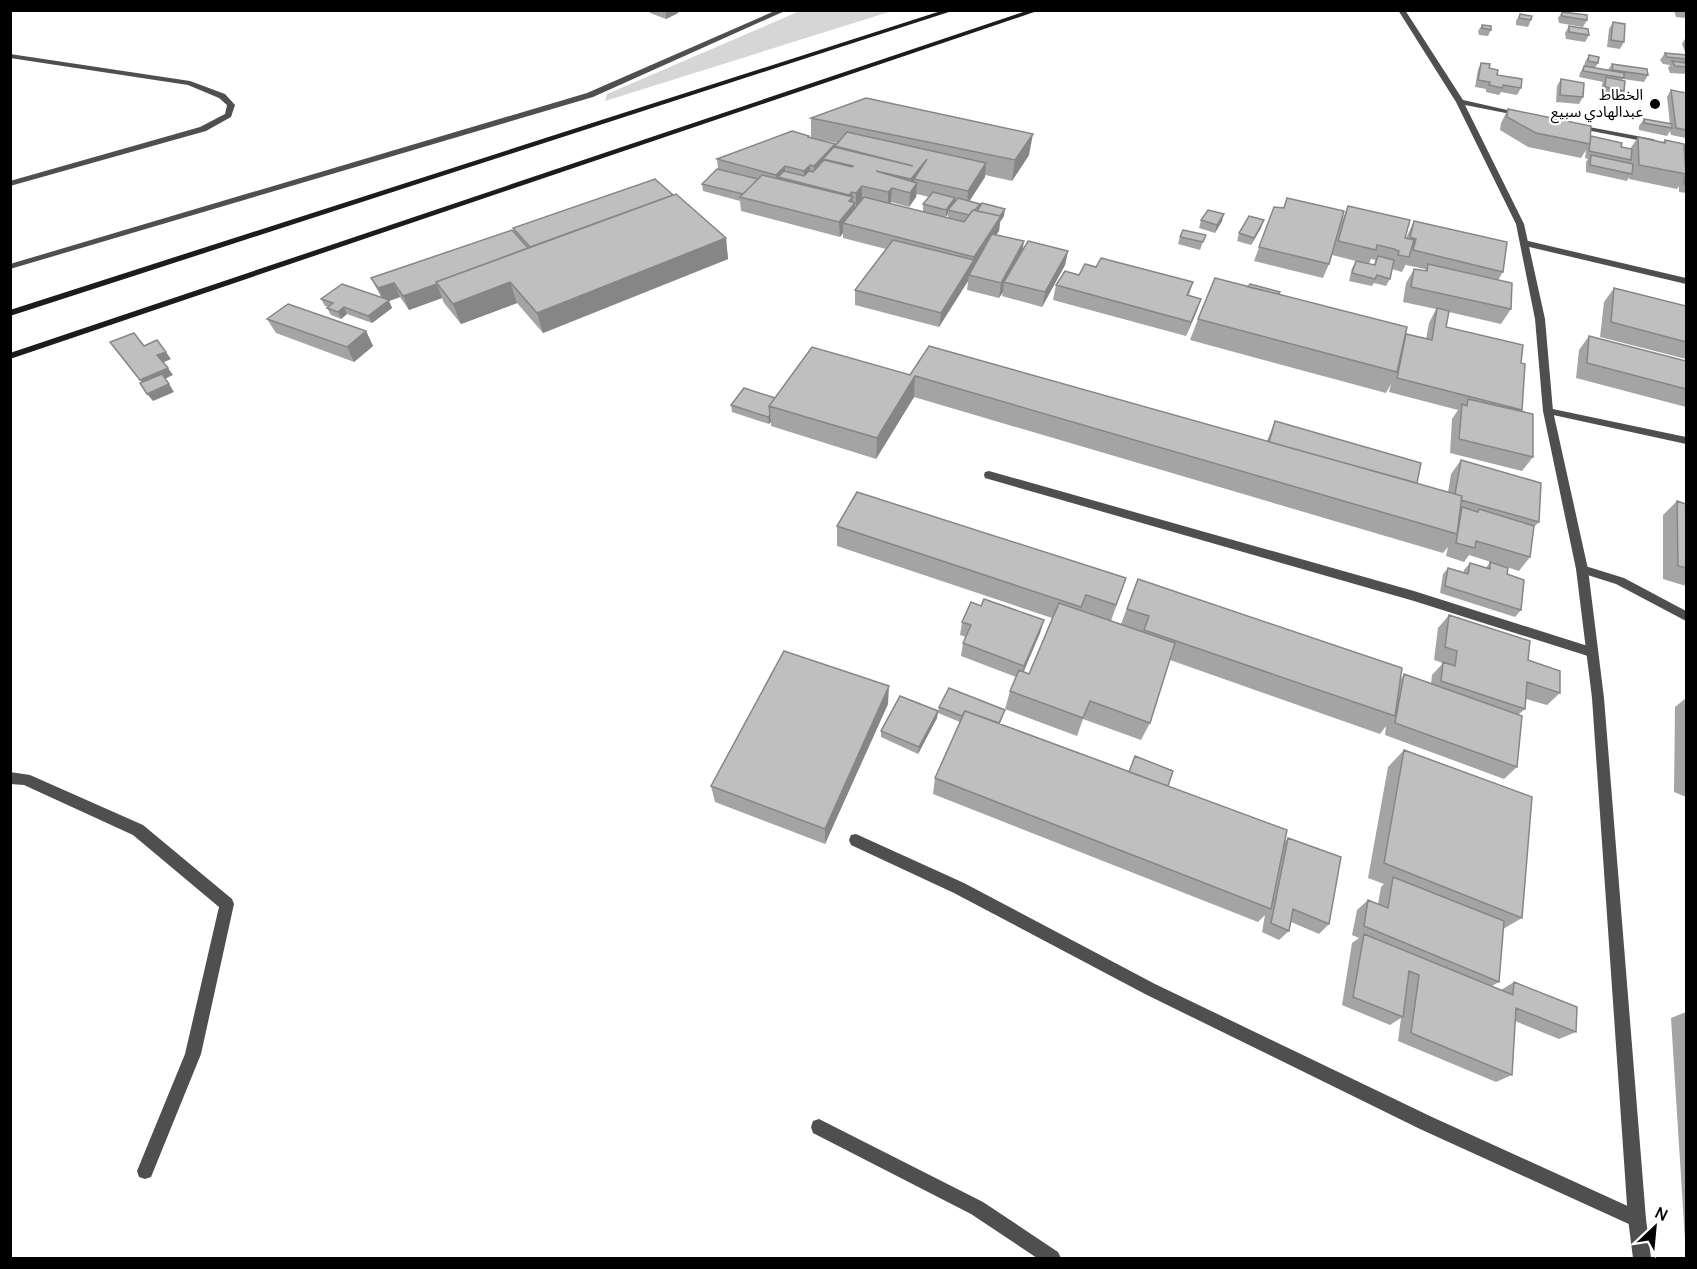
<svg xmlns="http://www.w3.org/2000/svg" width="1697" height="1269" viewBox="0 0 1697 1269" font-family="Manrope,'Noto Sans Arabic',sans-serif">
<style>
.green{fill:#d6d6d6}
.lines{fill:none;stroke-linecap:round;stroke-linejoin:round}
.lane{fill:#4f4f4f;fill-rule:evenodd}
.street{fill:#4f4f4f;fill-rule:evenodd}
.secondary{fill:#1c1c1c;fill-rule:evenodd}
.wall{fill:#a4a4a4;fill-rule:evenodd}
.shaded-wall{fill:#868686}
.building{fill:#bfbfbf;stroke:#868686;stroke-width:1.5}
.poi-dot{fill:#000;stroke:#fff;stroke-width:2}
.labels{text-anchor:middle;stroke-width:4.5;stroke-linejoin:round;paint-order:stroke}
.far-poi-label{font-size:15px;fill:#000;stroke:#fff;text-anchor:end}
</style>
<rect width="100%" height="100%" fill="#fff"/>
<path class="green" d="M800,11H892L605,101L607,94Z"/>
<g class="lines">
<path class="lane" d="M777,10H787L593,97L10,269V264L587,93Z
M1524,240L1686,278V284L1521,245V241Z
M1548,408L1686,437V444L1544,413V409Z
M989,471L1414,591L1591,647L1595,648L1597,652L1595,656L1591,657L1414,601L985,478L984,475L985,472Z
M1582,565L1624,578L1686,611V621L1616,584L1578,572L1576,569Z
M10,772L30,775L143,825L232,899L234,904L201,1054L151,1177L145,1179L139,1177L137,1171L185,1054L219,907L133,835L24,785L10,784Z
M856,834L964,883L1155,984L1432,1117L1643,1213L1646,1219L1643,1225L1637,1228L1631,1225L1420,1129L1145,994L954,893L851,845L849,840L851,835Z
M819,1119L983,1202L1058,1252L1061,1258H1037L971,1214L813,1133L811,1127L813,1121Z"/>
<path class="street" d="M1398,10H1405L1463,100L1525,114L1521,116L1465,105L1524,224L1545,319L1553,411L1588,569L1604,698L1646,1219L1651,1258H1633L1628,1219L1592,698L1576,569L1543,411L1535,319L1516,224L1456,102Z
M10,54L190,81L225,94L235,105L231,117L206,131L10,186V181L200,127L225,114L227,105L219,98L188,85L10,58Z
M1573,124L1653,139L1657,141L1653,143L1576,128H1573Z"/>
<path class="secondary" d="M944,10H955L10,316V310Z
M1029,10H1040L10,359V353Z"/>
</g>
<path class="wall" d="M649,10H678V13L666,19L650,13Z
M1674,10H1686V18L1676,17Z
M1562,12L1587,20L1583,27L1559,23L1558,18Z
M1520,14L1531,20L1528,27L1516,25V21Z
M1613,22L1624,42L1620,49L1607,47L1609,29Z
M1482,25L1491,30L1488,36L1479,35L1478,31Z
M1569,26L1589,35L1585,42L1566,39L1565,33Z
M1686,37V74L1670,73L1668,68L1670,65L1663,64L1660,60L1665,53L1686,55L1682,44Z
M1589,55L1598,63L1595,68L1608,70L1612,64L1648,75L1644,82L1623,79L1622,80L1624,91L1619,98L1601,94L1602,84L1603,82L1579,77L1580,73L1584,66L1585,62Z
M1481,63L1497,75L1521,88L1517,95L1501,92L1499,95L1486,92V89L1475,87L1478,70Z
M1561,79L1583,97L1579,104L1556,102L1557,86Z
M1671,90L1686,93V138L1671,135L1670,131L1667,136L1639,130V126L1644,119L1670,124L1667,97Z
M1508,109L1590,137L1630,149L1638,137L1663,142L1665,140L1686,151V193L1679,192V186L1677,189L1629,179V177L1627,181L1586,172V162L1588,159L1585,158L1586,150L1581,158L1528,147L1500,130L1501,123Z
M811,118L1029,155L1012,181L985,175V177L969,201L980,204L979,208L1004,216L1000,222L999,231L996,235L1022,251H1068L1065,265L1042,307L1002,296L1003,292L999,298L967,290L968,281L939,327L855,305V290L886,249L843,238V233L840,237L741,211L740,201L703,191L702,184L718,169L717,159L809,138L835,146L837,143L811,138ZM917,194L929,197L923,204V212L946,217L948,214V218L965,222H964L890,204L891,202L909,207L916,197Z
M673,195L726,238L728,259L543,333L517,303L461,324L444,303L442,298L409,310L400,297L389,301L392,308L372,323L347,314L341,319L331,315L327,308L328,307L325,306L321,299L381,297L371,278L514,233L513,228Z
M1287,198L1337,237L1342,220L1348,206L1406,238L1414,221L1503,272L1498,280L1511,309L1501,324L1449,312L1446,327L1521,363L1522,410V411L1533,457L1522,471L1450,453L1452,419L1458,410L1389,392L1391,384L1386,393L1190,340L1198,319L1279,294L1405,336L1426,339L1429,323L1436,309L1403,302L1406,283L1414,269L1425,271V269L1406,265V264L1402,272L1392,269L1390,279L1386,286L1374,283L1372,286L1349,281L1352,268L1356,261L1332,255L1329,264L1323,278L1254,261L1274,207L1283,208ZM1371,259L1375,260L1374,265L1369,264Z
M1201,220L1222,221L1215,233L1199,228Z
M1261,228L1251,245L1237,241L1239,233Z
M1180,237L1203,242L1200,250L1178,244Z
M1096,267L1193,282L1189,295L1201,299L1196,313L1186,336L1053,300L1056,285Z
M1614,288L1686,306V359L1600,337L1604,302Z
M267,319L366,331L373,346L354,362L276,333Z
M1589,336L1686,361V407L1576,378L1579,350Z
M929,346L1267,441L1275,421L1421,463L1417,483L1448,492L1451,474L1461,460L1541,483L1539,522L1533,528L1530,557L1519,571L1469,555L1464,562L1446,556L1448,547L1443,553L914,397L876,459L771,426V422L769,424L732,412L731,405L744,388L775,398L812,347L910,375Z
M1677,501L1686,504V586L1663,579V515Z
M837,526L1126,578L1111,621L1121,624L1138,579L1401,679L1404,674L1431,684L1432,675L1443,663L1434,660L1438,628L1449,615L1528,660L1560,693L1547,705L1526,699L1525,709L1519,714L1517,767L1504,779L1385,735L1386,726L1380,734L1170,660L1150,723L1141,740L1083,719L1077,736L1005,709L1010,691L1016,677L961,656L963,643L966,637L960,635L962,622L981,606L1044,620L1040,633L1023,672L1029,674L1052,618L837,546Z
M1490,562L1507,574L1521,610L1515,617L1440,593L1443,574L1448,568L1464,572V570L1470,563L1486,568Z
M1686,698V797L1674,792L1675,707Z
M888,704L825,844L715,802L711,786Z
M939,707L1005,710L1000,724L1129,771L1135,756L1168,786L1285,841L1288,838L1329,924L1319,934L1291,922L1289,931L1279,940L1262,932L1265,915L1258,922L933,794L935,778L960,722L938,713Z
M938,711L937,718L918,754L881,737V731Z
M1404,750L1522,918L1503,929L1499,982L1492,986L1501,990L1514,982L1576,1032L1559,1039L1515,1021L1512,1075L1496,1082L1398,1041L1401,1018L1390,1025L1342,1005L1352,943L1359,938L1352,935L1357,910L1368,900L1378,904L1381,887L1384,884L1368,878L1388,767Z
M1686,1012V1256L1671,1018Z"/>
<path class="shaded-wall" d="M669,10H678V13L666,19V12Z
M1033,134L1029,155L1012,181L1015,160Z
M835,144V159H823L824,170L814,180V166Z
M927,159L914,179V187L917,183L916,197L909,207L911,179Z
M986,163L985,177L967,205L968,191Z
M810,165V179L804,183V171Z
M785,166V179L778,177L779,187L777,189L776,175Z
M862,186V200L856,207V193Z
M892,188L891,202L888,207V192Z
M852,192L853,206L855,203V217L843,223V233L840,237L839,222L849,209V195Z
M955,198V205L948,210V214L946,217V210Z
M1005,209L1004,216L1000,222L999,231L969,275L968,281L939,327L941,313L973,261L974,257Z
M1224,214L1222,221L1215,233L1217,225Z
M1264,220L1261,228L1251,245L1254,238Z
M726,238L728,259L543,333L537,313Z
M1024,241L1022,255L1004,282L1003,292L999,298L1001,283Z
M1068,251L1065,265L1042,307L1045,292Z
M510,282L517,303L461,324L453,304Z
M394,283L400,297L389,301L392,308L372,323L368,316L385,303L378,288Z
M437,284L442,298L409,310L403,296Z
M1201,299L1196,313L1186,336L1191,322Z
M344,307L347,314L341,319L338,312Z
M366,331L373,346L354,362L347,347Z
M166,352L171,359L162,363L157,355Z
M168,368L173,375L146,388L140,380Z
M915,376L914,397L876,459L877,438Z
M169,384L174,392L153,401L147,394Z
M770,415L771,422L769,424L768,417Z
M1044,620L1040,633L1021,678L1024,666Z
M889,686L888,704L825,844V829Z
M938,711L937,718L918,754L919,747Z"/>
<path class="building" d="M1562,12L1587,15V20L1562,16Z
M1520,14L1532,16L1531,20L1519,18Z
M1613,22L1625,24L1624,42L1611,40Z
M1482,25L1491,26V30L1482,28Z
M1569,26L1588,29L1589,35L1569,32Z
M1665,53L1686,55V59L1667,57Z
M1589,55L1599,57L1598,63L1588,61Z
M1672,61L1686,63V67L1675,66Z
M1481,63L1490,64L1489,68L1498,70L1497,75L1522,79L1521,88L1503,85L1502,88L1489,85L1490,82L1478,80Z
M1612,64L1647,69L1648,75L1613,70Z
M1584,66L1624,73V78L1583,71Z
M1606,77L1625,81L1624,91L1605,87Z
M1561,79L1584,83L1583,97L1560,95Z
M1671,90L1686,93V130L1676,128Z
M866,98L1033,134L1015,160L811,118Z
M1508,109L1591,126L1590,144L1536,133L1507,117Z
M1644,119L1672,124V128L1644,123Z
M792,131L809,136L808,137L835,144L814,166L810,165L804,171L785,166L776,175L717,159Z
M847,132L986,163L968,191L914,179L927,159L911,179L876,171L917,183L910,193L892,188L888,192L862,186L856,193L852,192L849,195L778,177L784,171L804,176L809,171L813,172L824,160L852,167L853,166L823,159L834,147L913,166L835,146Z
M1591,136L1622,143L1621,147L1632,149L1631,160L1589,151Z
M1638,137L1665,143V140L1684,144L1686,174L1639,165Z
M1591,155L1633,164L1632,174L1590,165Z
M717,169L758,179L743,194L702,184Z
M762,175L853,197L849,201L855,203L839,222L740,197Z
M1686,175V185L1684,184V179Z
M655,179L673,195L530,247L513,228Z
M933,192L955,198L946,210L923,204Z
M676,194L726,238L537,313L510,282L453,304L436,282Z
M864,197L964,222L973,210L1001,216L974,257L843,223Z
M958,198L980,204L975,210H973L969,215L948,210Z
M1287,198L1344,211L1329,264L1259,247L1274,207L1284,208Z
M982,203L1005,209L1000,216L977,211Z
M1348,206L1410,220L1405,238L1414,240L1409,257L1398,255L1399,251L1394,249L1377,245L1376,250L1338,241Z
M1208,210L1224,214L1217,225L1201,220Z
M1249,216L1264,220L1254,238L1239,233Z
M1414,221L1507,242L1503,272L1413,250L1416,239L1410,237Z
M512,230L528,248L436,282L437,284L403,296L394,283L378,288L371,278Z
M1183,230L1206,235L1203,242L1180,237Z
M992,234L1024,241L1001,283L969,275Z
M893,240L974,260L941,313L855,290Z
M1028,241L1068,251L1045,292L1004,282Z
M1378,256L1394,260L1390,279L1377,275L1375,279L1352,273L1356,261L1375,265Z
M1101,258L1193,282L1187,295L1201,299L1191,322L1056,285L1065,271L1079,275L1085,264L1096,267Z
M1428,264L1512,283L1511,309L1411,287L1414,269L1427,271Z
M1215,278L1407,327L1397,372L1198,319Z
M342,284L389,300L368,316L344,307L338,312L327,308L333,303L321,299Z
M1250,284L1280,292L1279,294L1248,287Z
M1614,288L1686,306V342L1611,322Z
M288,304L366,331L347,347L267,319Z
M1437,308L1449,311L1446,327L1523,345L1521,363L1525,364L1522,410L1397,378L1406,334L1432,340Z
M134,333L144,346L157,340L166,352L157,355L168,368L140,380L110,342Z
M1589,336L1686,361V389L1587,363Z
M929,346L1462,496L1457,534L915,376L877,438L769,406L812,347L910,375Z
M162,374L169,384L147,394L140,383Z
M744,388L775,398L769,406L770,415L768,417L731,405Z
M1468,399L1533,414V457L1459,439L1462,404L1467,406Z
M1275,421L1421,463L1417,483L1269,442Z
M1461,460L1541,483L1539,522L1461,500L1462,496L1455,494Z
M857,492L1126,578L1116,605L1086,595L1081,607L837,526Z
M1677,501L1686,504V568L1678,566Z
M1462,507L1478,512L1479,509L1534,526L1530,557L1476,541L1475,548L1456,543Z
M1490,562L1508,568L1507,574L1524,580L1521,610L1445,586L1448,568L1468,574L1470,563L1490,569Z
M1138,579L1402,668L1395,716L1144,630L1149,616L1127,609Z
M984,599L1044,620L1024,666L963,643L971,625L962,622L971,602L981,606Z
M1059,603L1175,643L1150,723L1090,701L1083,718L1010,691L1019,670L1029,674Z
M1449,615L1530,641L1528,660L1560,671V693L1527,682L1525,709L1441,681L1443,662L1455,666L1457,651L1445,647Z
M784,651L889,686L825,829L711,786Z
M1404,674L1522,716L1517,767L1395,723Z
M949,688L1005,710L999,723L965,711L962,716L939,707Z
M900,696L938,711L919,747L881,731Z
M965,711L1287,830L1271,909L935,778Z
M1404,750L1532,797L1522,918L1384,863Z
M1135,756L1173,771L1168,786L1129,772Z
M1288,838L1341,857L1329,924L1293,909L1289,931L1271,923Z
M1393,877L1504,921L1499,982L1364,926L1368,900L1388,908Z
M1364,934L1513,995L1514,982L1577,1007L1576,1032L1516,1008L1512,1075L1411,1033L1419,975L1409,971L1403,1017L1353,997Z"/>
<circle class="poi-dot" cx="1655" cy="104" r="6"/>
<g class="labels">
<g class="far-poi-label">
<text x="1643" y="100">الخطاط<tspan x="1643" dy="17">عبدالهادي سبيع</tspan></text>
</g>
</g>
<rect width="1697" height="1269" fill="none" stroke="#000000" stroke-width="24"/>
<g transform="translate(1655 1227) rotate(26)" stroke="#ffffff" stroke-width="4.5" paint-order="stroke">
<path d="M0-4.5L10 22L0 15L-10 22Z" fill="#000000"/>
<text y="-9" font-size="16" font-weight="bold" text-anchor="middle" fill="#000000">N</text>
</g>
</svg>
